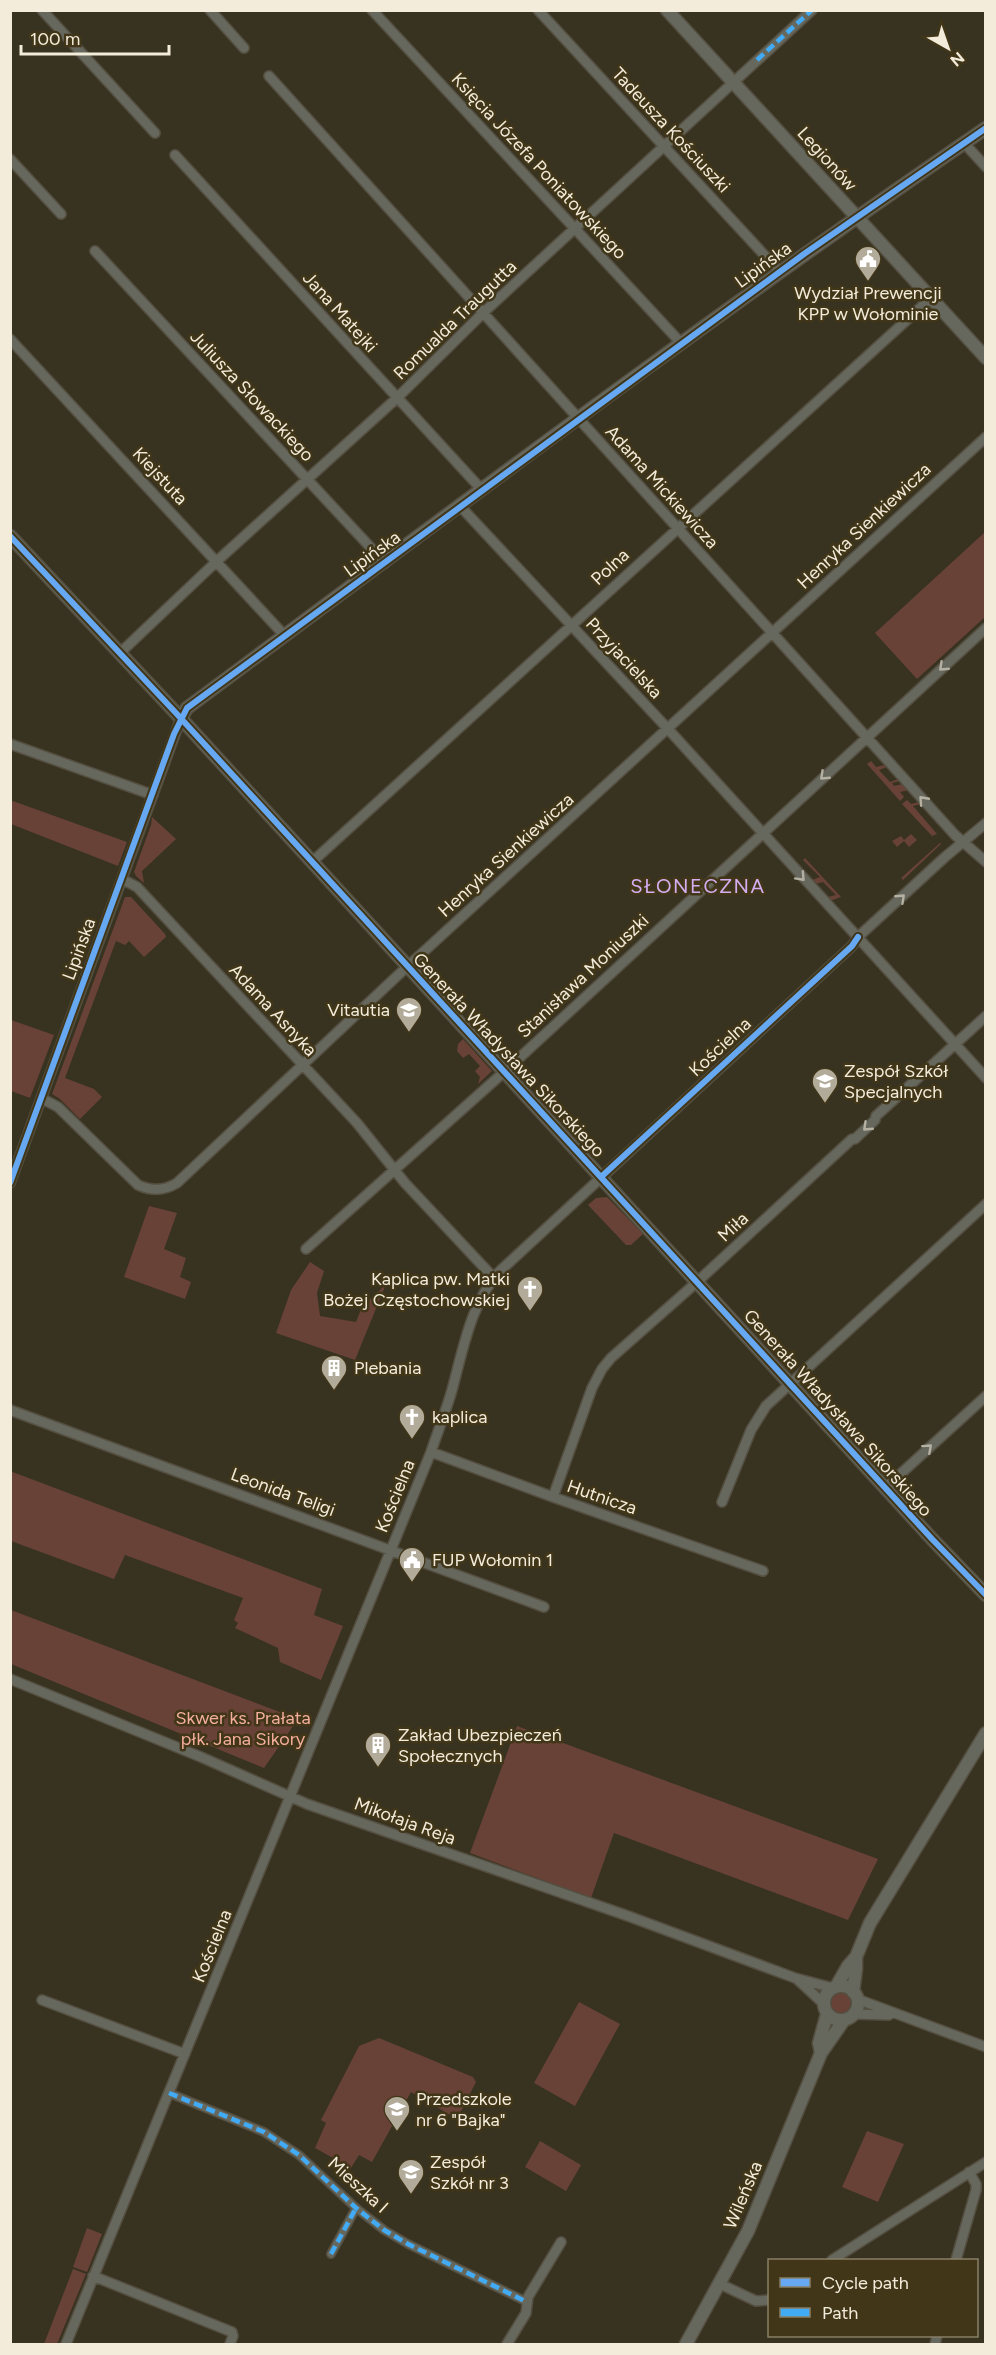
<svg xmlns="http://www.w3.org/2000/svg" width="996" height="2355" viewBox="0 0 996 2355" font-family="Figtree,sans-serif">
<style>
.green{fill:#684237}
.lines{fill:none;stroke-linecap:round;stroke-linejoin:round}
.pedestrian-casing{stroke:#544f40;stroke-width:10}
.minor-casing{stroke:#544f40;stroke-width:12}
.tertiary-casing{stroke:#544f40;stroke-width:15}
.pedestrian{stroke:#66675d;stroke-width:7}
.minor{stroke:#66675d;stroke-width:9}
.tertiary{stroke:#66675d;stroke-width:12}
.quiet{stroke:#42abf6;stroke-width:4.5;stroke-dasharray:9 4.5;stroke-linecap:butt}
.cycleway-casing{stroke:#413618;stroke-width:10}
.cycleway{stroke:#66a8f1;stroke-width:6}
.oneway{stroke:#b4b0a2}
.labels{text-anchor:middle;stroke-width:5;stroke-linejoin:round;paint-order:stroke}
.street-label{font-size:18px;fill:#f3ecdb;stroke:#413618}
.poi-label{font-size:18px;fill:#f3ecdb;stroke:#413618;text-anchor:start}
.park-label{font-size:18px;fill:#f4ae9d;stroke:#413618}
.neighbourhood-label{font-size:20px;letter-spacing:1.5px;fill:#d4aef1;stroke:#413618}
</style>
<rect width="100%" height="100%" fill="#383221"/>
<path class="green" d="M985,532V617L917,679L875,633Z
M871,761L876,767L885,765L887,767L879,770L890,782L898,779L900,781L892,783L894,786L903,784L909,790L900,792L904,797L900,801L867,764Z
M10,800L127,842L118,866L11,824Z
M907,800L911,804L919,802L921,804L913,806L937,834L932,836L902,804Z
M152,817L176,839L142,871L144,883L136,876L134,872L151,825Z
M911,834L917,840L909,847L904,841L897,847L892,841L901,836L904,840Z
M940,843L941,844L903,880L901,878Z
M805,858L841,897L830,901L828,897L836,895L823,882L815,884L812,880L820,877L803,860Z
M125,897H131L165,934L166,937L144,957L129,941L125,945L116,941L65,1078L94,1089L102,1097L80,1119L60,1099L52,1094Z
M11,1020L54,1035L30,1098L11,1091Z
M463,1039L492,1071L478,1084L480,1077L475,1071L480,1066L469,1054L463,1058L457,1051L458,1044Z
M607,1197L643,1234L631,1245H626L588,1205L596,1198Z
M149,1206L177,1213L164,1249L186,1258L180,1277L191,1282L185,1299L124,1277Z
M310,1262L324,1271L317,1293L320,1316L356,1322L362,1307L386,1284L355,1360L276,1333L291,1290Z
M10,1471L322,1589L314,1615L343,1626L321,1680L280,1662L278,1648L235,1628L238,1623L234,1620L243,1598L125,1555L114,1579L11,1541Z
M11,1610L298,1719L264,1768L11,1664Z
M517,1726L878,1859L848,1920L614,1833L591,1898L470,1853Z
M831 2003a10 10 0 1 1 20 0a10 10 0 1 1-20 0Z
M579,2002L620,2024L575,2106L534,2083Z
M379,2038L473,2077L476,2082L457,2119L411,2092L372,2162L359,2155L351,2168L315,2148L326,2123L321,2120L359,2046Z
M867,2131L904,2144L878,2202L842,2187Z
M540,2141L581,2165L566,2191L525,2167Z
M87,2228L102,2234L87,2272L73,2267Z
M73,2269L86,2274L57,2344H44Z"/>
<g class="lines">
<g class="pedestrian-casing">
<path id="pedestrian" d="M169,2093L264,2132L299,2155L356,2208L384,2230L408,2244L527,2302
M331,2254L356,2208"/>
</g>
<g class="minor-casing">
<path id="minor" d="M42,10L155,133
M210,10L244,48
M372,10L681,343
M538,10L780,272
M269,76L955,835L986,862
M964,143L986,167
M175,155L482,490
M10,159L61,214
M95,251L385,563
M10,339L285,636
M460,506L668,729L986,1078
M120,653L217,561L397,398L484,312L812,10
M10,744L153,795
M312,862L931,298
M122,879L137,887L357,1123L405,1183L494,1278
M41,1098L58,1107L138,1185C151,1191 164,1191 177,1183L396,977L986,437
M10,1183L181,718
M306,1249L504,1072L986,628
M10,1410L544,1607
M431,1452L553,1497L763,1571
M885,1488L986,1396
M553,1497L592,1388L602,1369L611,1358L697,1282L852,1139H855L875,1120L876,1116L986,1016
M722,1502L751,1430L766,1406L986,1204
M10,1679L201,1757L307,1804L628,1916L795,1978L833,1988
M797,1979L824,2004
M857,1999L986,2047
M42,2000L185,2054
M854,2014L889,2015
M832,2260L986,2162
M956,2260L976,2190V2184L969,2172
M93,2276L232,2332L233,2336L230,2344
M720,2284L756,2301L770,2300
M66,2344L431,1452C438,1431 446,1411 452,1390C463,1350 471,1301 501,1270L852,946L858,937L945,857L986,823
M507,2344L526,2313L528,2297L561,2242
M935,2344L937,2336"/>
</g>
<g class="tertiary-casing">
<path id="tertiary" d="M667,10L986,358
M10,536L175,712L932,1539L986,1595
M181,718L187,708C451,512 714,314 986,128
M824 2003a17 17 0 1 1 34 0a17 17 0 1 1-34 0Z
M836,1987L848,1966L856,1957
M853,1992L856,1969V1957L870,1923L986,1733
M821,2053L819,2043L827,2014
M686,2344L748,2231L821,2053L844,2020"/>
</g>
<use href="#pedestrian" class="pedestrian"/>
<use href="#minor" class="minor"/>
<use href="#tertiary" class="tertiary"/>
<path class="quiet" d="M757,60L812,10
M169,2093L264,2132L299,2155L356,2208L384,2230L408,2244L527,2302
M331,2254L356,2208"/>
<g class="cycleway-casing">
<path id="cycleway" d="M10,536L175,712L932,1539L986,1595
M601,1177L852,946L858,937
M10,1183L174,734L187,708L804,254L986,128"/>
</g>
<use href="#cycleway" class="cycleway"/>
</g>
<defs><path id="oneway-chevron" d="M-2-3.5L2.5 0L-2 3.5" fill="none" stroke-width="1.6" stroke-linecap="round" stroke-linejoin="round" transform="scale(1.5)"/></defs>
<g class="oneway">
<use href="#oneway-chevron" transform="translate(943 667) rotate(137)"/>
<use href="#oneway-chevron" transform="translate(824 776) rotate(137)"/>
<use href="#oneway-chevron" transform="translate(923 800) rotate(-132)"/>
<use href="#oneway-chevron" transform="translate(801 877) rotate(47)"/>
<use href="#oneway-chevron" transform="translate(901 898) rotate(-43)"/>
<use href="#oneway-chevron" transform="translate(867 1127) rotate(137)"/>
<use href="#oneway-chevron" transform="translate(928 1448) rotate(-42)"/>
</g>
<defs>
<g id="civic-pin" transform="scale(1.35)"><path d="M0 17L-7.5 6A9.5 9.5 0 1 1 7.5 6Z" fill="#b2ab9a" stroke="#413618"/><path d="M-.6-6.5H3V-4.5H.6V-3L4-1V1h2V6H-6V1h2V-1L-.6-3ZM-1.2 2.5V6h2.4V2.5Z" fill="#fff"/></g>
<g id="school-pin" transform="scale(1.35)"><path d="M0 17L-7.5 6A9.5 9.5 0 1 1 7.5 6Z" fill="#b2ab9a" stroke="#413618"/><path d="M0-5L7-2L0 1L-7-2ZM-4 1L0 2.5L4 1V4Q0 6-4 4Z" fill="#fff"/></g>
<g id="church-pin" transform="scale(1.35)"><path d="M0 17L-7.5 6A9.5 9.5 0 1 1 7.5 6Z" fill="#b2ab9a" stroke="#413618"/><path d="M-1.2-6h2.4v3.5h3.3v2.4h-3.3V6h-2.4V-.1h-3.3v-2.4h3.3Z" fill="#fff"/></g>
<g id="building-pin" transform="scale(1.35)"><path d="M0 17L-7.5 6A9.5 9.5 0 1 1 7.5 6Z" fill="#b2ab9a" stroke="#413618"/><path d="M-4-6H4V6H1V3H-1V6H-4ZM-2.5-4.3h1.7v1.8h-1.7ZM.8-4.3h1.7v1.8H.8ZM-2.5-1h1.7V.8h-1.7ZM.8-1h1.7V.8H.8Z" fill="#fff"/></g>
</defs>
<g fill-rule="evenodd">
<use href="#civic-pin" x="868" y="259"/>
<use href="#school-pin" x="409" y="1010"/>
<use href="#school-pin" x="825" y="1081"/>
<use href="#church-pin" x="530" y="1289"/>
<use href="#building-pin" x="334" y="1368"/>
<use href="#church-pin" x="412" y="1417"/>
<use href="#civic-pin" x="412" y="1560"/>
<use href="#building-pin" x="378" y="1745"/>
<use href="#school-pin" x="397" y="2109"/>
<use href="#school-pin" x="411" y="2172"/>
</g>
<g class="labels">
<g class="street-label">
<text transform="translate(671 130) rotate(47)" y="6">Tadeusza Kościuszki</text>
<text transform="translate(827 159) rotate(48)" y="6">Legionów</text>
<text transform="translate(539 166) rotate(47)" y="6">Księcia Józefa Poniatowskiego</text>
<text transform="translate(763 265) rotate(-36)" y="6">Lipińska</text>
<text transform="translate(340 312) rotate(48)" y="6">Jana Matejki</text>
<text transform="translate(455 320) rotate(-44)" y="6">Romualda Traugutta</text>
<text transform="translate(252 396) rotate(47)" y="6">Juliusza Słowackiego</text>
<text transform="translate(160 476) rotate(47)" y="6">Kiejstuta</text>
<text transform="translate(662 487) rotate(48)" y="6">Adama Mickiewicza</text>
<text transform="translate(864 526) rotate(-43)" y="6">Henryka Sienkiewicza</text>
<text transform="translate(372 554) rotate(-36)" y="6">Lipińska</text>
<text transform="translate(610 567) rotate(-43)" y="6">Polna</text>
<text transform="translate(624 658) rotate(47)" y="6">Przyjacielska</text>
<text transform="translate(506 855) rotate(-42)" y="6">Henryka Sienkiewicza</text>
<text transform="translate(79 949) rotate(-70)" y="6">Lipińska</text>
<text transform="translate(583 976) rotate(-43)" y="6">Stanisława Moniuszki</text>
<text transform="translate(273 1010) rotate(47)" y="6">Adama Asnyka</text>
<text transform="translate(720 1047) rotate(-43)" y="6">Kościelna</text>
<text transform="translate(509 1055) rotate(47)" y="6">Generała Władysława Sikorskiego</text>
<text transform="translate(733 1227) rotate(-43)" y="6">Miła</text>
<text transform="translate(838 1413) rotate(48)" y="6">Generała Władysława Sikorskiego</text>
<text transform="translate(283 1492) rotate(20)" y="6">Leonida Teligi</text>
<text transform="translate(395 1496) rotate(-68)" y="6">Kościelna</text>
<text transform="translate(602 1497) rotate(19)" y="6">Hutnicza</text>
<text transform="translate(405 1821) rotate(20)" y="6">Mikołaja Reja</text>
<text transform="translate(212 1946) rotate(-68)" y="6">Kościelna</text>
<text transform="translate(358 2185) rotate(42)" y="6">Mieszka I</text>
<text transform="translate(743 2195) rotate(-67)" y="6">Wileńska</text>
</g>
<g class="poi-label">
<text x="868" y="299" text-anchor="middle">Wydział Prewencji<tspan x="868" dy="21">KPP w Wołominie</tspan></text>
<text x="390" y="1016" text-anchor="end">Vitautia</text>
<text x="844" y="1077">Zespół Szkół<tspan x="844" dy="21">Specjalnych</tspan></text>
<text x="510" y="1285" text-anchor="end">Kaplica pw. Matki<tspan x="510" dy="21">Bożej Częstochowskiej</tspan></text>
<text x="354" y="1374">Plebania</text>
<text x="432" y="1423">kaplica</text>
<text x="432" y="1566">FUP Wołomin 1</text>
<text x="398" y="1741">Zakład Ubezpieczeń<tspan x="398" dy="21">Społecznych</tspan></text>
<text x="416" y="2105">Przedszkole<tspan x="416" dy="21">nr 6 "Bajka"</tspan></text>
<text x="430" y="2168">Zespół<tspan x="430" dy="21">Szkół nr 3</tspan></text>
</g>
<g class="park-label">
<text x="243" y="1724">Skwer ks. Prałata<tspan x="243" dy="21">płk. Jana Sikory</tspan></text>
</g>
<g class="neighbourhood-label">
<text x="698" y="893">SŁONECZNA</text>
</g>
</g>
<rect width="996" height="2355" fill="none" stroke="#f3ecdb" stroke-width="24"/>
<rect x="768" y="2259" width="210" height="78" fill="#413618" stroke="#887f66" stroke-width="1.5"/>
<rect x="780" y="2278" width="30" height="9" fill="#66a8f1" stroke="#887f66" stroke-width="1.5"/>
<text x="822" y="2289" font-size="18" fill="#f3ecdb">Cycle path</text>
<rect x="780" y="2308" width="30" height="9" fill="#42abf6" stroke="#887f66" stroke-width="1.5"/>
<text x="822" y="2319" font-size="18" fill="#f3ecdb">Path</text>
<g transform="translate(948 48) rotate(140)" stroke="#413618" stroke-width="4.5" paint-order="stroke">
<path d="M0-4.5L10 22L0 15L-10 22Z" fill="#f3ecdb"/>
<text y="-9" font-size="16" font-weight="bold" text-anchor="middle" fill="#f3ecdb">N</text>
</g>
<path d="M21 45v9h148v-9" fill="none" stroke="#f3ecdb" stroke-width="3"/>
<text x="30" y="45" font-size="18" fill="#f3ecdb" stroke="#413618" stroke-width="4.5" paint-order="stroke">100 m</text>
</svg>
